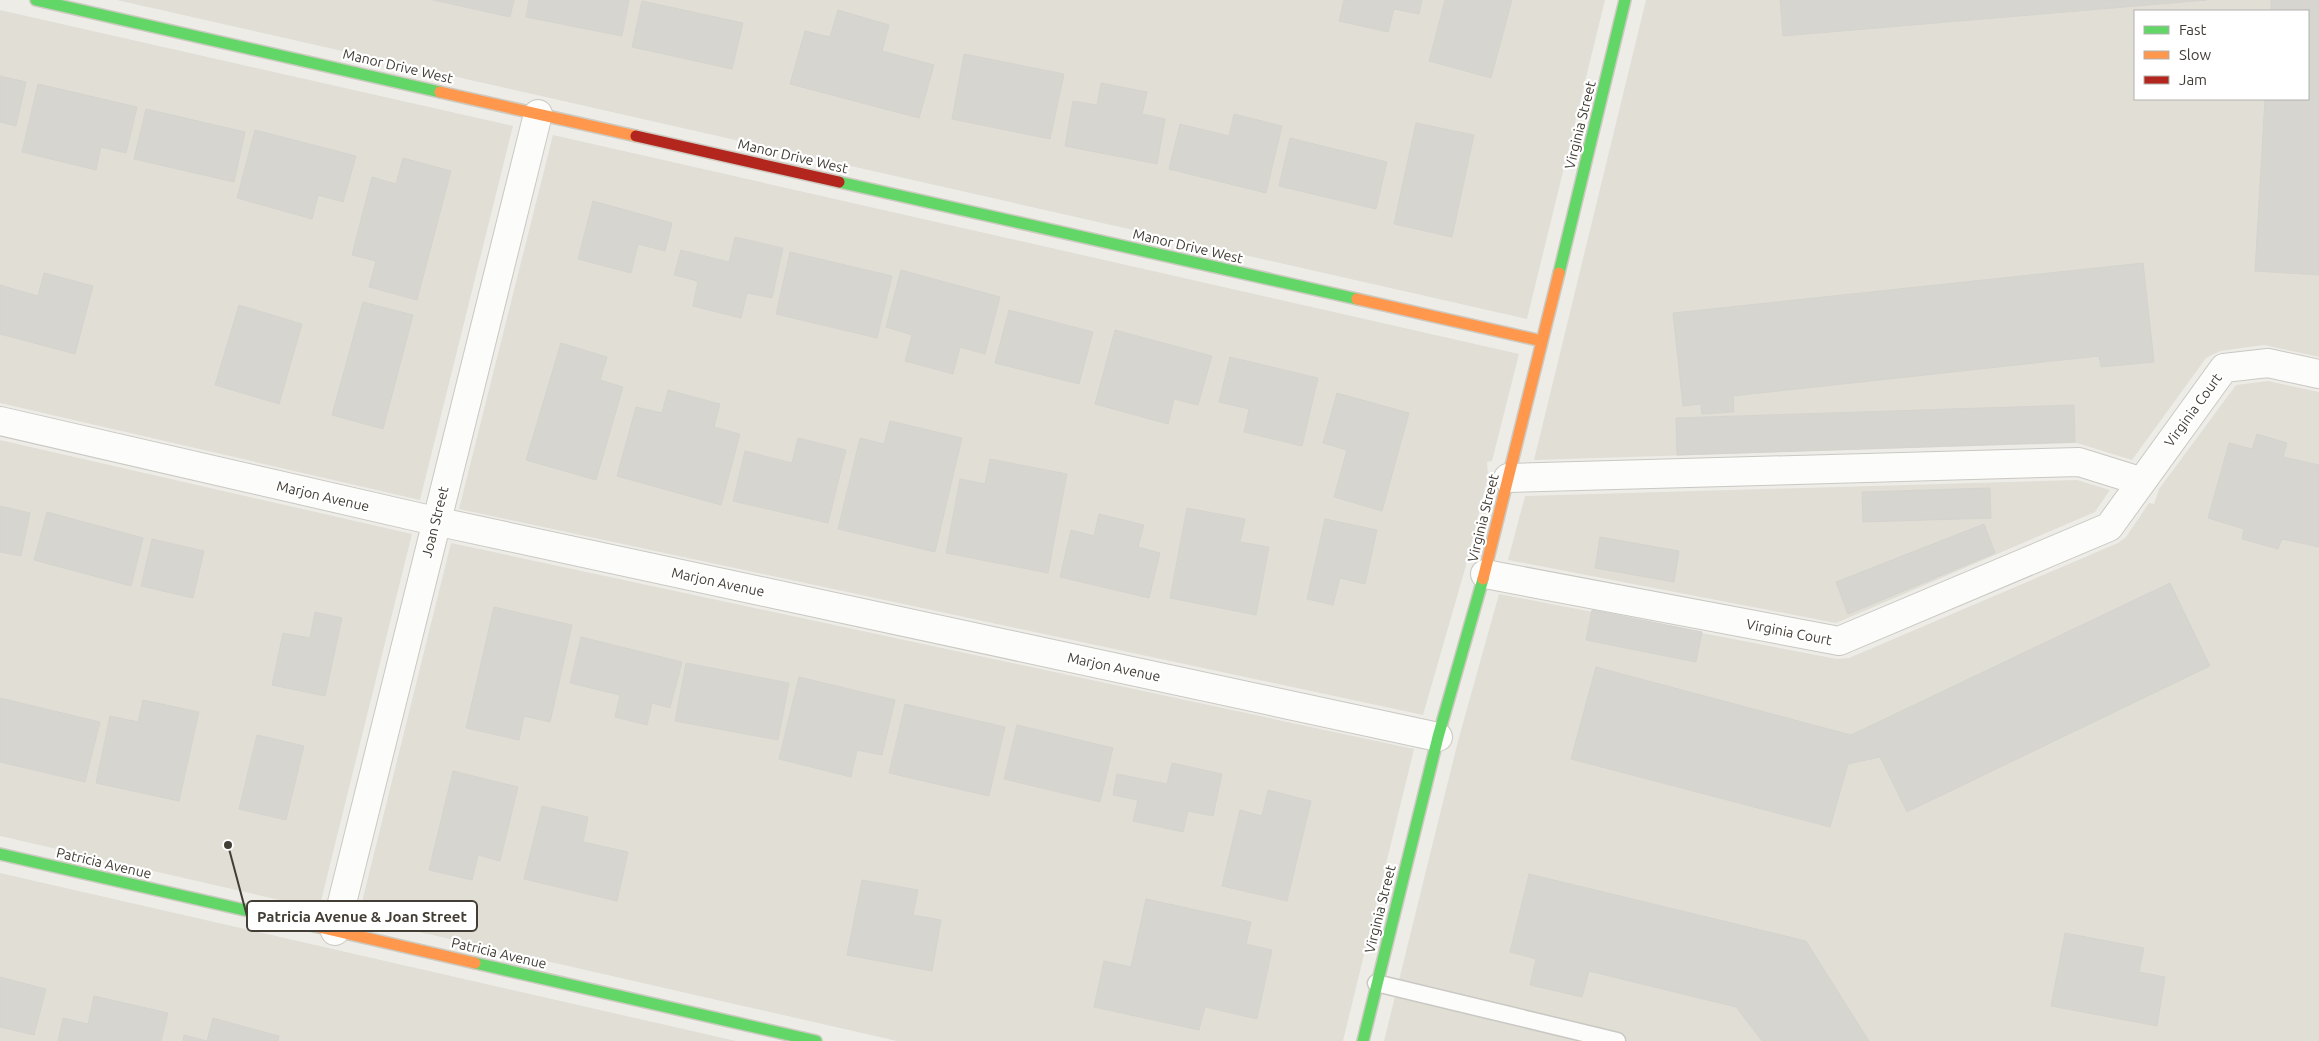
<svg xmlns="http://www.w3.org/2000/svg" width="2319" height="1041" viewBox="0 0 2319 1041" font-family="Ubuntu,sans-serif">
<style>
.residential{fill:#e1ded5;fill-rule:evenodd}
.building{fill:#d7d5d0;stroke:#d5d3cd}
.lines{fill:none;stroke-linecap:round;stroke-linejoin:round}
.lane-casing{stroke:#cac8c3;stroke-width:19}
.street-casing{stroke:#cac8c3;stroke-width:30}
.fast-casing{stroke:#cdcac1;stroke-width:14}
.slow-casing{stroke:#cdcac1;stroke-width:14}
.jam-casing{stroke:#cdcac1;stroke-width:14}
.lane{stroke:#fcfcfb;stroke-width:16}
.street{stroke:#fcfcfb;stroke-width:28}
.fast{stroke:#63d668;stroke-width:11}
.slow{stroke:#ff974d;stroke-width:11}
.jam{stroke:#b3261e;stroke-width:11}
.labels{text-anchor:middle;stroke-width:4.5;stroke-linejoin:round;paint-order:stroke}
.street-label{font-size:14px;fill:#423d35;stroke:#fff}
.leader{fill:none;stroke:#423d35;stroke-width:2}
.callout-dot{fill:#423d35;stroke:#fff;stroke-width:2}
.callout{fill:#fff;stroke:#423d35;stroke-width:2}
.callout-label{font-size:15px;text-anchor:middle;font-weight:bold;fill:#423d35}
</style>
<rect width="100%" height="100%" fill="#edece7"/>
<path class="residential" d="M117,0H1605L1527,319Z
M1646,0H2319V357L2264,345L2220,351L2206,358L2132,460L2077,443L1534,460ZM2135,11H2308V99H2135Z
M0,10L513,126L420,500L0,403Z
M553,135L1519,354L1492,461L1487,462L1488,476L1465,569L1423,715L459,509Z
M2268,381L2319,392V1041H1384L1458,741L1499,594L1837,659L1849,658L2118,543L2126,537L2149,503L2154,504L2159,489L2236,385Z
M0,440L412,534L319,909L0,836Z
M2077,480L2110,490L2095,512L1836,623L1508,560L1525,496Z
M451,543L1414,749L1343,1041H897L358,918Z
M0,873L736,1041H0Z"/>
<path class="building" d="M433,0H514L510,17Z
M529,0H629L622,36L526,17Z
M1344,0H1422L1419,14L1394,9L1388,32L1339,21Z
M1445,0H1512L1491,78L1429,61Z
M1780,0H2207L1783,36Z
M2271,0H2319V275L2255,271L2265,99H2308V11H2271Z
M642,1L743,23L732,69L632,47Z
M838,10L889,25L882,51L934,65L919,118L790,84L805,31L830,37Z
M964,54L1064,74L1050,139L952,119Z
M0,76L26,82L16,126L0,122Z
M1101,83L1147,92L1142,114L1165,119L1157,164L1065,146L1073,101L1097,105Z
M38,84L137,107L126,153L101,147L96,170L22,152Z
M146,109L245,132L234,182L134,159Z
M1234,114L1282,126L1266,193L1169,169L1180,124L1229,136Z
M1416,123L1474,135L1452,237L1394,224Z
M255,130L356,156L343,202L318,195L312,219L237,198Z
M1290,138L1387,162L1376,209L1279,186Z
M403,158L451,171L417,300L369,287L376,261L352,255L372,177L396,184Z
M593,201L672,223L665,251L638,244L631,273L578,259Z
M735,237L783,248L772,298L747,293L741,318L693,306L698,281L674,275L681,250L729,262Z
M790,252L892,276L877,338L776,314Z
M2143,263L2154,362L2101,367L2099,356L1733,396L1734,412L1702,414L1701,404L1683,406L1673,313Z
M901,270L1000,297L985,354L960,347L953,374L905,361L912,335L886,327Z
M44,273L93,286L75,354L0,334V285L38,296Z
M363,302L413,315L383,429L332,415Z
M239,305L302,324L279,404L215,385Z
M1009,310L1093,332L1079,384L995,363Z
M1115,330L1212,356L1198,405L1174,399L1168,424L1095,404Z
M561,343L607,357L600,380L623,387L596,480L526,460Z
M1230,357L1318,378L1302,446L1244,432L1249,409L1219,402Z
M668,390L720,404L714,427L740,434L721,505L617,476L636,407L662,413Z
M1337,393L1409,413L1382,511L1334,497L1347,450L1323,443Z
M2074,405L2075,442L1677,455L1676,418Z
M890,421L962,438L935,552L838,529L860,438L884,444Z
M2257,434L2287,443L2283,457L2319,465V547L2282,539L2278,549L2242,539L2244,529L2208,518L2229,443L2252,449Z
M798,438L846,450L828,523L733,501L745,451L792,463Z
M990,459L1067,474L1048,573L946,553L960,479L985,484Z
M1990,488L1991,518L1863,522L1862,492Z
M0,506L30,513L21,556L0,552Z
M1187,508L1245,519L1240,542L1269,547L1256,615L1170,598Z
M47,512L143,538L131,586L34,560Z
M1099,514L1144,525L1138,547L1160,553L1149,598L1060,577L1071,530L1094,536Z
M1325,519L1377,530L1365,584L1340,578L1333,605L1307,599Z
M1984,524L1995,553L1848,614L1836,582Z
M1600,537L1679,551L1674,582L1595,568Z
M152,539L204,551L193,598L141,586Z
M2170,583L2210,666L1907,812L1880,757L1848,764L1830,827L1571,759L1596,667L1851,735Z
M494,607L572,625L550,722L524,716L519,740L466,728Z
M1592,610L1702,632L1696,662L1586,640Z
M315,612L342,618L325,696L272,685L283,633L310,638Z
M581,637L682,662L670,708L652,703L647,725L615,717L620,695L570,683Z
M686,663L789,683L778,740L675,721Z
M799,677L895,700L882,755L857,750L851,777L779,759Z
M0,698L100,722L85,782L0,762Z
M143,700L199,712L179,801L96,783L110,716L138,722Z
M905,704L1005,727L989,796L889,773Z
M1017,725L1113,748L1100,802L1004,779Z
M257,735L304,746L286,820L239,809Z
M1172,763L1222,774L1213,816L1188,811L1183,832L1133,821L1138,800L1113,795L1117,774L1167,784Z
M453,771L518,787L500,861L478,855L472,880L429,870Z
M1268,790L1311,801L1287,901L1222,886L1240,810L1262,816Z
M542,806L588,817L583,842L628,852L617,901L524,879Z
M1529,874L1806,941L1869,1041H1762L1736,1007L1589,971L1582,997L1530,985L1536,959L1510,952Z
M862,880L918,890L913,915L941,920L932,971L847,955Z
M1146,899L1251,922L1246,944L1272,950L1257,1019L1205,1007L1199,1030L1094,1007L1104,961L1131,967Z
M2065,933L2144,948L2139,972L2165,977L2157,1026L2051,1006Z
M0,977L46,989L34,1035L0,1027Z
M94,996L168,1013L161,1041H58L63,1018L88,1024Z
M213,1018L279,1036L278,1041H183L184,1035L207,1041Z"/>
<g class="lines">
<g class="lane-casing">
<path id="lane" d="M1376,983L1617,1041"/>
</g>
<g class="street-casing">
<path id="street" d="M0,421L435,521L1438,737
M1508,478L2079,462L2140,481
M1485,574L1839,641L2109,527L2224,368L2268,363L2319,374
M335,931L538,114"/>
</g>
<g class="fast-casing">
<path id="fast" d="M36,0L440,92
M839,182L1357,299
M1559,273L1625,0
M0,854L297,922
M475,963L816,1041
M1363,1041L1438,737L1483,579"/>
</g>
<g class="slow-casing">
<path id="slow" d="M440,92L636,136
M1357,299L1542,341
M1483,579L1559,273
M297,922L475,963"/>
</g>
<g class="jam-casing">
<path id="jam" d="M636,136L839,182"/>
</g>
<use href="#lane" class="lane"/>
<use href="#street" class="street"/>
<use href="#fast" class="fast"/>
<use href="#slow" class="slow"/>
<use href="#jam" class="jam"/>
</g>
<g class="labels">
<g class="street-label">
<text transform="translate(398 66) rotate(13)" y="5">Manor Drive West</text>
<text transform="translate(1580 125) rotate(-76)" y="5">Virginia Street</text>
<text transform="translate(793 156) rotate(13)" y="5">Manor Drive West</text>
<text transform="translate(1188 246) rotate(13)" y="5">Manor Drive West</text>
<text transform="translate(2193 410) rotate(-54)" y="5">Virginia Court</text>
<text transform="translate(323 496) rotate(13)" y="5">Marjon Avenue</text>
<text transform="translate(1483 518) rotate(-76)" y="5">Virginia Street</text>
<text transform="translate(435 522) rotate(-76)" y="5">Joan Street</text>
<text transform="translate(718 582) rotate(12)" y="5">Marjon Avenue</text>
<text transform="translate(1789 632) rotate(11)" y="5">Virginia Court</text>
<text transform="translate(1114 667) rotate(12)" y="5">Marjon Avenue</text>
<text transform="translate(104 863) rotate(13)" y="5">Patricia Avenue</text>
<text transform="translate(1380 909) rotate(-76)" y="5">Virginia Street</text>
<text transform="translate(499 953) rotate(13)" y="5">Patricia Avenue</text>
</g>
</g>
<path class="leader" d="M228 845L247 916"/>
<circle class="callout-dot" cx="228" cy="845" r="5"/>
<rect class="callout" x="247" y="901" width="230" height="30" rx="5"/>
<g class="callout-label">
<text x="362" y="922">Patricia Avenue &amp; Joan Street</text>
</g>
<rect x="2134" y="10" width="175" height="90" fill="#ffffff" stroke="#b3b1ae"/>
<rect x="2144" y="26" width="25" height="8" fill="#63d668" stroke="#b3b1ae"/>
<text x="2179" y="35" font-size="15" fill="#423d35">Fast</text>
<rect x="2144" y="51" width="25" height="8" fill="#ff974d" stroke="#b3b1ae"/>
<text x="2179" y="60" font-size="15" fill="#423d35">Slow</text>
<rect x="2144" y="76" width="25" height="8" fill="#b3261e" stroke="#b3b1ae"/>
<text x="2179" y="85" font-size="15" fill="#423d35">Jam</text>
</svg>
